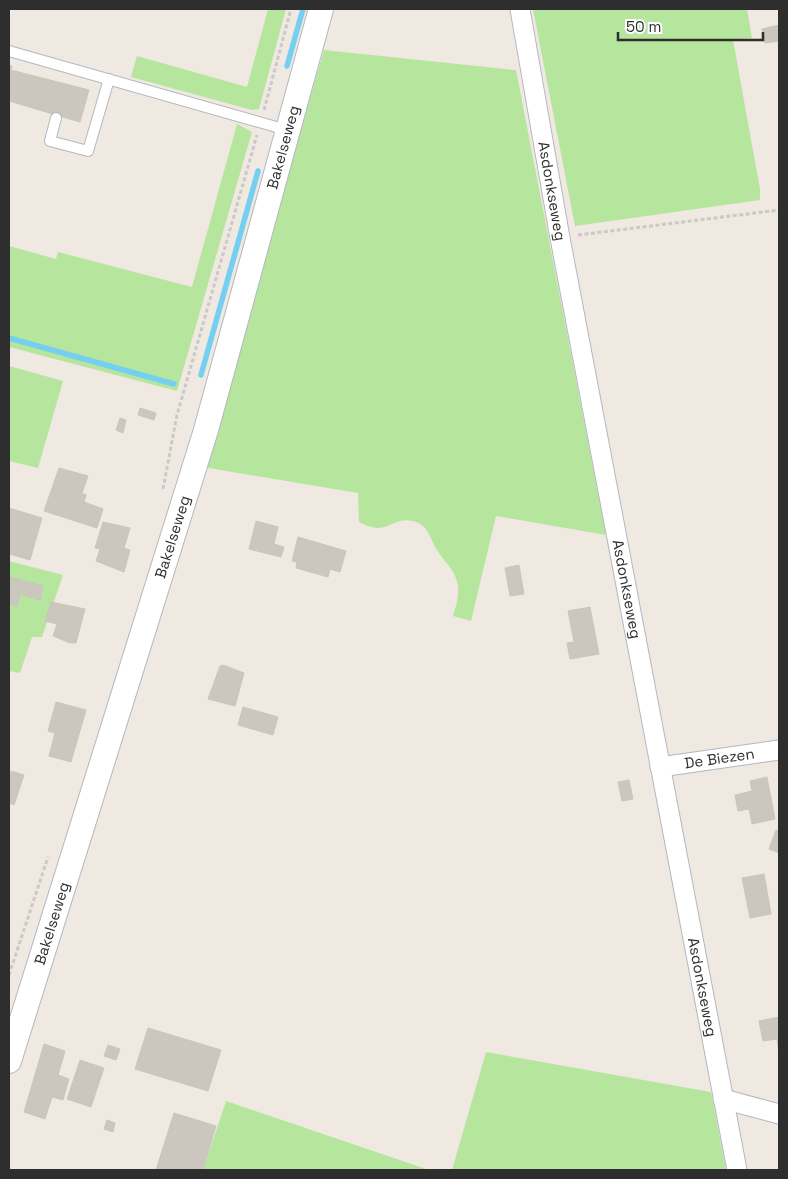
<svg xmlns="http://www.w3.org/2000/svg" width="788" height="1179" viewBox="0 0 788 1179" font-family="'Space Grotesk',sans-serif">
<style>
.green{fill:#b6e59e}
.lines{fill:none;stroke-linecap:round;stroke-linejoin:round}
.stream{stroke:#75cff0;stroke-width:5.5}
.building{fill:#cbc7bf;stroke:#cbc5ba}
.service-casing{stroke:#b4b7c1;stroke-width:12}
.minor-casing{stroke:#b4b7c1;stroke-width:21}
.tertiary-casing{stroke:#b4b7c1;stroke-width:26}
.path{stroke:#c9c9c9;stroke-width:3;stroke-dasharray:4 2.5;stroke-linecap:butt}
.service{stroke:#fff;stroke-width:10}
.minor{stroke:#fff;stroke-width:19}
.tertiary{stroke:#fff;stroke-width:24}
.labels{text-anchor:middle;stroke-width:4.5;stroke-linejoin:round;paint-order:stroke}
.street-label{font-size:15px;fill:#2e2e2e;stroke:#fff}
</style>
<rect width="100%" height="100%" fill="#efe9e1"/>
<path class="green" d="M268,9H286L259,109L252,110L131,77L137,56L247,87Z
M533,9H747L752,38L733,40L760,189V200L575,226Z
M324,50L516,70L606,535L496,516L471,621L453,616C456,607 459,595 458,586C456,571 446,564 439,553C430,541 430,525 413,521C390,516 388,538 359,522L358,493L203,467Z
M237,124L252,132L177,391L9,347V246L56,259L58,252L192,287Z
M9,366L63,381L38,468L9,461Z
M9,561L63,575L42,637H32L20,673L9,671Z
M486,1052L711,1092L726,1170H452Z
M226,1101L429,1170H203Z"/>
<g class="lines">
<path class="stream" d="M287,66L303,9
M9,338L174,384
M201,375L258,171"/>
</g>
<path class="building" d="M779,25V41L765,43L762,29Z
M9,65L12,66L11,70L89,90L80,122L9,101Z
M140,408L156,413L154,420L138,415Z
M120,418L126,420L123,433L116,430Z
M59,468L88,476L82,493L86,495L84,502L103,509L97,528L44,511Z
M9,508L42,518L30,560L9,554Z
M256,521L278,527L274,544L284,547L281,557L249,549Z
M103,522L130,528L124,548L130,550L124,572L96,561L100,549L95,548Z
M298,537L346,551L340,572L330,569L328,577L296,568L297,562L292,561Z
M519,565L524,594L510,596L505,568Z
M10,577L43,586L40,600L20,594L17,607L9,604Z
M51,602L85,609L76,643H70L53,636L57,624L45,621Z
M590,607L599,654L570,659L567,643L574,642L568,611Z
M223,665L244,673L235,706L208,699L220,666Z
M56,702L86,710L71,762L49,756L55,733L48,731Z
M243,707L278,717L273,735L238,725Z
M11,771L24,775L14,805L9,803Z
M767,777L775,819L752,824L749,809L738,811L735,795L752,791L750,781Z
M629,780L633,799L622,801L618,782Z
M776,830L779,831V853L769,849Z
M764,874L771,914L750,918L742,878Z
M779,1017V1053L777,1039L763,1041L759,1021Z
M148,1028L221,1050L208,1091L135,1069Z
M44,1044L65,1051L58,1075L69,1079L63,1100L52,1097L45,1119L24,1112Z
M108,1045L120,1049L116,1060L104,1056Z
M80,1060L104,1068L91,1107L67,1099Z
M174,1113L216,1126L203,1170H156Z
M107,1120L115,1123L113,1132L104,1129Z"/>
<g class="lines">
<g class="service-casing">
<path id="service" d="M9,51L287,130
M56,118L50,141L88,151L109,79"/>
</g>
<g class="minor-casing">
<g id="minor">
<path id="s1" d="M520,9L560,238L737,1170"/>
<path id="s2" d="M660,767L779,750"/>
<path d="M723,1099L779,1114"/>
</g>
</g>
<g class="tertiary-casing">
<g id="tertiary">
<path id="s3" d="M9,1061L206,430L321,9"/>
</g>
</g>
<path class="path" d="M264,110L291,9
M578,235L779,210
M163,489L177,415L257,135
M9,975L48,857"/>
<use href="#service" class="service"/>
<use href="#minor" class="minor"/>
<use href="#tertiary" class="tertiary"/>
</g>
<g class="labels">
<g class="street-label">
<text dy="5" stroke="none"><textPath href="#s3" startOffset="954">Bakelseweg</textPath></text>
<text dy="5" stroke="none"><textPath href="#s1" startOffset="185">Asdonkseweg</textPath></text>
<text dy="5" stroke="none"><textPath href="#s3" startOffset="549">Bakelseweg</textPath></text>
<text dy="5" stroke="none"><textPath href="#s1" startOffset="590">Asdonkseweg</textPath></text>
<text dy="5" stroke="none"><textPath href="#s2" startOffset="60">De Biezen</textPath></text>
<text dy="5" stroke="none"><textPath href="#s3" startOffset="144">Bakelseweg</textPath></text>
<text dy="5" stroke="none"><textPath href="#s1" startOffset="995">Asdonkseweg</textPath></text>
</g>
</g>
<rect width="788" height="1179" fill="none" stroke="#2e2e2e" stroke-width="20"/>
<path d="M618 32v8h145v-8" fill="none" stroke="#2e2e2e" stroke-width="2.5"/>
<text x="626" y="32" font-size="15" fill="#2e2e2e" stroke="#ffffff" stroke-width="4" paint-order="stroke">50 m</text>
</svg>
